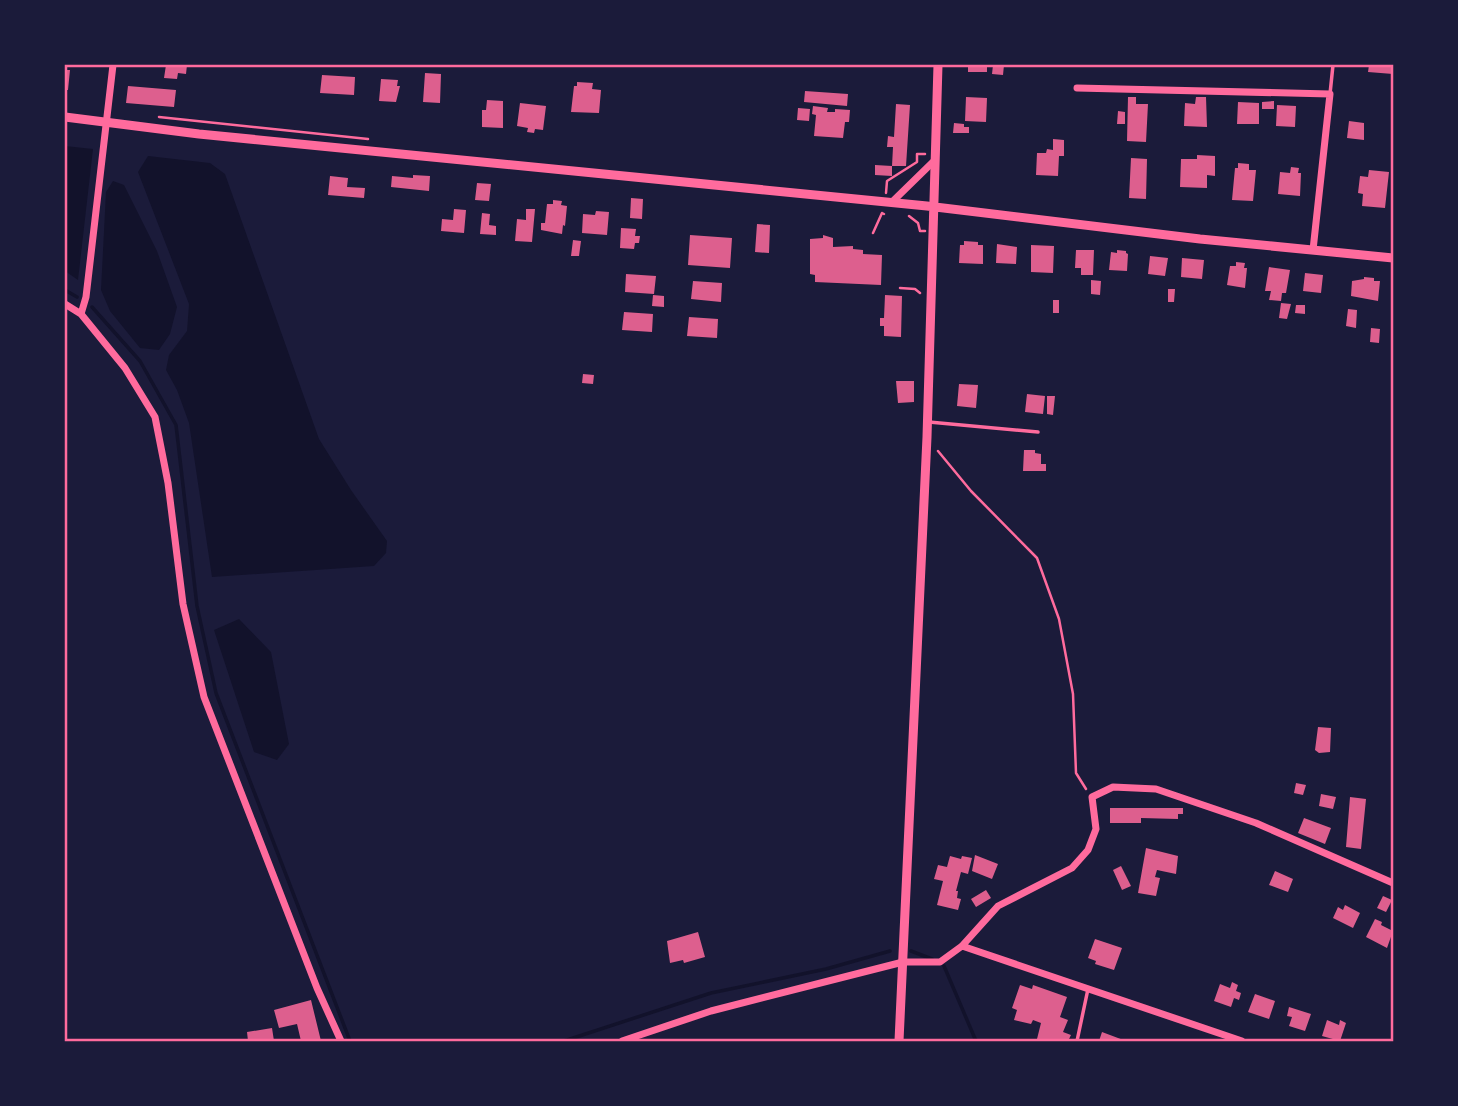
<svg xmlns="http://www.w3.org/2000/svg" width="1458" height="1106" viewBox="0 0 1458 1106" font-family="Overpass,sans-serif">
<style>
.water{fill:#12122b}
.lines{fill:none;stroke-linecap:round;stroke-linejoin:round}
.stream{stroke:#12122b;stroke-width:3.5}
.building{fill:#dd5f8e}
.path{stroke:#ff6b9d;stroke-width:2.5}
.service{stroke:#ff6b9d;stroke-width:3.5}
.minor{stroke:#ff6b9d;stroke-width:7}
.tertiary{stroke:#ff6b9d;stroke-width:9}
.neatline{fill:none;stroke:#ff6b9d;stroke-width:2.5}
</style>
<rect width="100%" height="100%" fill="#1b1b3a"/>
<path class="water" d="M65,146L93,149L78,280L65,271Z
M148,156L210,163L225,174L319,439L351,490L387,541L386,553L374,566L212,577L189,423L177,390L166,370L169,355L187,331L189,304L138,172Z
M113,181L124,185L157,251L177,307L170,334L159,350L140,348L110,311L101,290L106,192Z
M239,619L271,652L289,744L277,760L254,752L214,630Z"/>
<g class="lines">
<path class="stream" d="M65,290L77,297
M92,307L140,361L176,425L197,606L216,693L350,1041
M911,951L932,959
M944,966L976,1041
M564,1041L711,993L826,969L890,951"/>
</g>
<path class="building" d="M166,65H187L186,74L178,73L177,79L164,78Z
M968,65H987V72H968Z
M993,65H1004L1003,75L992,74Z
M1369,65H1393V74L1368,72Z
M65,70H70L68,90H65Z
M425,73L441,74L440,103L423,102Z
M322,75L355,77L354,95L320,93Z
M381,79L398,80L397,86H400L396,102L379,101Z
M577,82L593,83L592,89L601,90L599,113L571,112L574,86H577Z
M128,86L176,90L174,107L126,103Z
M805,91L848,94L847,106L804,102Z
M966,97L987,98L986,122L965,121Z
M1128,97H1136V104H1148L1146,142L1127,141Z
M1196,97H1206L1207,127L1184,126L1185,103L1195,104Z
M487,100L503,101V128L482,127V110H486Z
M1274,101V109H1262V102Z
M1238,102L1259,103V124H1237Z
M520,103L546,106L543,130L535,129L534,133L527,132L528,128L517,126Z
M896,104L910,105L906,166H892V176L875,175V165L892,166L893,147H887L888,136L894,137Z
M1277,105L1296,106L1295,127L1276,126Z
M813,106L828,108L827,112H835V109L850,110L849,122H845L843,138L814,136L816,115L812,114Z
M798,108L810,109L809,121L797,120Z
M1118,111L1125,112V124H1117Z
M1349,121L1364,123V140L1347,138Z
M954,123L964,124V127H969V133H953Z
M1053,139L1064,140V156H1059L1058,176L1036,175L1037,153H1046L1047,149L1053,150Z
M1197,155L1215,156V176L1207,175V188L1180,187L1181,159H1197Z
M1131,158L1147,159L1146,199L1129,198Z
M1238,163L1249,164V170H1256L1253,201L1232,200L1235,168H1238Z
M1291,167L1299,168L1298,173H1301L1300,196L1278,194L1280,172L1290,173Z
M1369,170L1389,172L1385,208L1362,206L1363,194L1358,193L1360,176L1368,177Z
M413,175L430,176L429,191L391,187L392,176L413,178Z
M330,176L348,178L347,187L365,188L364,198L328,195Z
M477,183L491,184L489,201L475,200Z
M631,198L643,199L642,219L630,218Z
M553,200L562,201L561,205L567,206L565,226L563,225L562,234L541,230V223H545L547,204H553Z
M454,209L466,210L464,233L441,231L442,219L453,220Z
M526,209H535L532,242L515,241L517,219L526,220Z
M596,211L609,212L607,235L582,233L583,214L595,215Z
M482,213L490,214L489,225L496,226V235L480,234Z
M757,224L770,225L769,253L755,252Z
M621,228L636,229L635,236H640L639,243H635L634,249L620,248Z
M690,235L732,238L730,268L688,265Z
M823,235L833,238V247L853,246V249L863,250V254L882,255L881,285L815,282V275L810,274V239L823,238Z
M573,240L581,241L579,256H571Z
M964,241L978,242V245H983V264L959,263L960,245H964Z
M997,244L1017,247L1016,264L996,263Z
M1031,245L1054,246L1053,273L1031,272Z
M1076,250H1094L1093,275H1081V268H1075Z
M1117,250L1126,251V253L1128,254L1127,271L1109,270L1111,252L1117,253Z
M1150,256L1168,258L1165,276L1148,274Z
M1182,258L1204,260L1202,279L1181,277Z
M1236,262L1245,263L1244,268H1247L1245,288L1227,285L1230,266H1236Z
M1269,267L1290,270L1286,293H1282L1281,301L1269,300L1271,291H1265Z
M1305,273L1323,275L1321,293L1303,291Z
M626,274L656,276L654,294L625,292Z
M1364,277L1374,278V281H1380L1378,301L1351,296L1352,281L1364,279Z
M1091,280L1101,281L1100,295L1091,294Z
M693,281L722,283L721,302L691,299Z
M1168,289H1175L1174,302H1168Z
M653,295L664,296V307L652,306Z
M885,295L902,296L901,337L884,336V326H880V318H884Z
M1053,300H1059V313H1053Z
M1281,303L1291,304L1287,319L1279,318Z
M1296,305H1305V314L1295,313Z
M1348,309L1357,310L1356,328L1346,326Z
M624,312L653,314L652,332L622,330Z
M689,317L718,319L717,338L687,336Z
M1371,328L1380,329L1379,343L1370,342Z
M583,374L594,375L593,384L582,383Z
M896,381H914V402L898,403Z
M959,384L978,385L976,408L957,406Z
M1027,394L1045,396L1043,414L1025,412Z
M1047,396H1055L1053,415L1047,414Z
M1024,450H1035V453L1041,454V464H1046V471H1023Z
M1318,727L1331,728L1330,752L1319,753L1315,750Z
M1296,783L1306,785L1303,795L1294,793Z
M1321,794L1336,797L1333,809L1319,806Z
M1350,797L1366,799L1361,849L1346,847Z
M1110,808H1183V814H1178V819L1141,818V823H1110Z
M1304,818L1331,828L1325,844L1298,833Z
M1146,848L1178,856L1176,874L1157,870L1155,877L1160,878L1156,896L1138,893Z
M975,855L998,864L992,879L972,871Z
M950,856L961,859L962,856L972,858L968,874L961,872L956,891H958L957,898L961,899L958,910L937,905L943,881L934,879L938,865L947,867Z
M1121,866L1131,886L1122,890L1113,870Z
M1275,871L1293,879L1288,892L1269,885Z
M986,890L991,898L976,907L971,899Z
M1383,896L1392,900L1386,912L1377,908Z
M1345,905L1360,913L1353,928L1333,918L1338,907L1343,910Z
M1375,919L1382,922L1381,925L1393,931L1387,948L1366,937Z
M698,932L705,957L684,963L683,960L670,963L667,941Z
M1095,939L1122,948L1114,970L1095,964L1096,961L1088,958Z
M1232,982L1238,985L1236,991L1241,993L1239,1000L1234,998L1231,1007L1214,1001L1220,984L1230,988Z
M1020,985L1032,989L1033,985L1067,997L1060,1017L1068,1020L1063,1032L1071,1035L1068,1041H1043L1037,1039L1041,1023L1033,1020L1031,1024L1014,1020L1017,1010L1012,1008Z
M1255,994L1275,1001L1269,1019L1248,1012Z
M311,1000L321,1041H301L297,1024L279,1028L274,1010Z
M1289,1007L1311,1014L1305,1031L1289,1026L1292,1017L1287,1016Z
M1327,1020L1339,1025L1340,1020L1346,1023L1340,1041L1322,1036Z
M272,1028L274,1041H248L247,1032Z
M1102,1032L1126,1041H1099Z"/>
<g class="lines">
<path class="path" d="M159,117L368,139
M886,193L887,181L917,162V154H925
M909,216L918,223L920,231H925
M873,233L882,213L884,214
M900,288L915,289L920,293
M938,451L971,491L1037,558L1059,619L1073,694L1076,773L1086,789"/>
<path class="service" d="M1330,94L1333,65
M929,422L1038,432
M1077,1041L1088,989"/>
<path class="minor" d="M1077,88L1330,94L1313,250
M892,202L935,160
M65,304L81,314L125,368L155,417L168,483L183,604L204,697L317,988L341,1041
M81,314L86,297L113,65
M962,946L1242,1041
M622,1041L711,1011L903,962H940L962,946L998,906L1072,868L1088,850L1096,829L1092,797L1113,787L1156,789L1256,823L1393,883"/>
<path class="tertiary" d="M65,117L199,134L927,206L1200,239L1393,258
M899,1041L927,437L938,65"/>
</g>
<rect width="1458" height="1106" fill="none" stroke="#1b1b3a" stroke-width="133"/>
<rect x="66" y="66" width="1326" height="974" class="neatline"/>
</svg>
